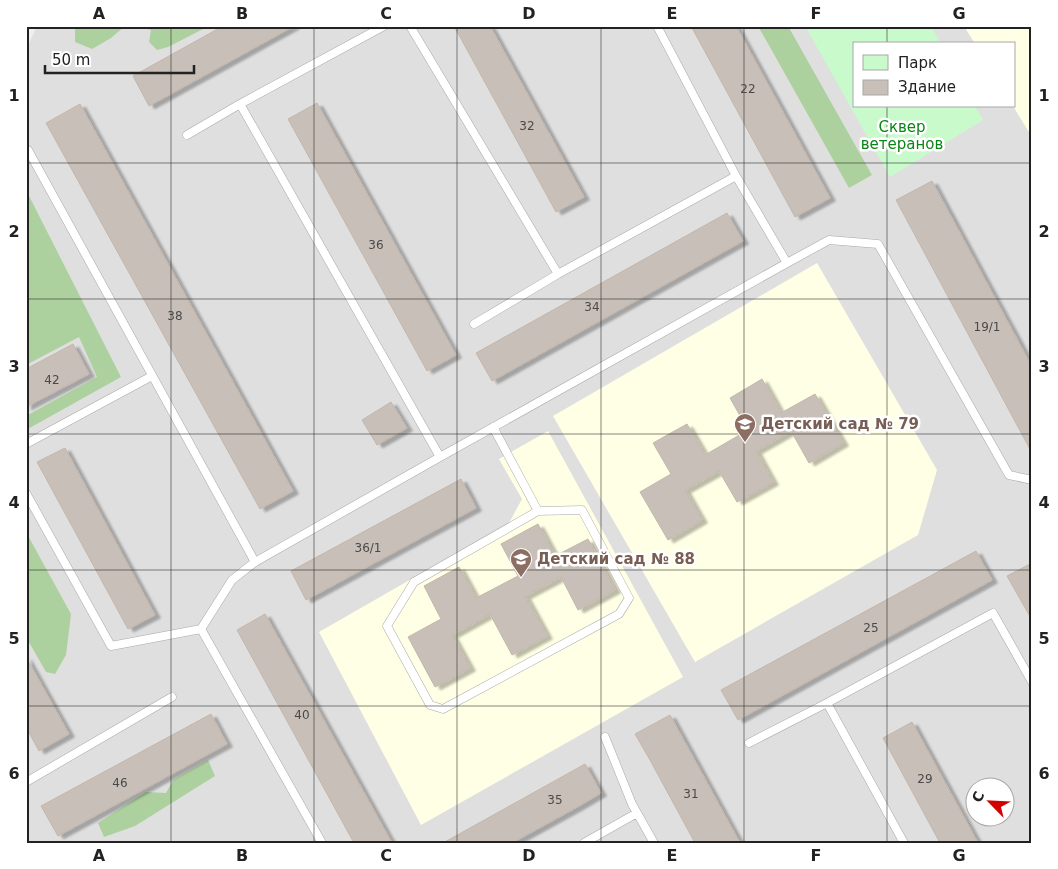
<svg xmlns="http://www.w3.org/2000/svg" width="1058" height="869" viewBox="0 0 1058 869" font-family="'DejaVu Sans',sans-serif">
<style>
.residential{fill:#e0dfdf;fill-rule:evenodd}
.education{fill:#ffffe5}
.forest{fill:#add19e}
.park{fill:#c8facc}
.building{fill:#c7bfb8;stroke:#c4b6ab;filter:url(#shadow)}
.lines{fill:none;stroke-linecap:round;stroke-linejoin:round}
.lane-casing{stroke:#a9a9a9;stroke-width:9}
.lane{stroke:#fff;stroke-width:8}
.grid{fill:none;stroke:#222;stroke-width:1;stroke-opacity:0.55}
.labels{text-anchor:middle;stroke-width:5;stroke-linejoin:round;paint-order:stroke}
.number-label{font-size:12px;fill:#4b4948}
.park-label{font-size:15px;fill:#0c8416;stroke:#fff}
.education-label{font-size:15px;font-weight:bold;fill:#785e54;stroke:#fff;text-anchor:start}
.neatline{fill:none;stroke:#222;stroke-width:2}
.grid-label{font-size:16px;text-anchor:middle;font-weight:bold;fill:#222}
</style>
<defs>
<filter id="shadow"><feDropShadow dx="5.5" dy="3" stdDeviation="1" flood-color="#0004"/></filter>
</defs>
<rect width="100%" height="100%" fill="#f2efe9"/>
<path class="residential" d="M37,26H1032V843H26V50ZM854,44H1014V106H854ZM976,786H1006V816H976Z"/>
<path class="education" d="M964,26H1032V137L1013,106H1014V44H975Z
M817,263L937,470L918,535L695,662L553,416Z
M548,431L683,677L421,825L319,632L509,523L522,499L499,459Z"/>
<path class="forest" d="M75,26H125L111,38L92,49L75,42Z
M137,26H209L168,47L157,50L149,42L151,30Z
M758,26H788L872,175L849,188Z
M26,190L121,377L26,430V416L97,377L79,337L26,365Z
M26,532L71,614L66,655L55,674L46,672L26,637Z
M208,760L215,776L135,826L104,837L98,823L146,792L166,793L173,780Z"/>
<path class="park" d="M805,26H931L941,44H854V106H975L983,120L890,177Z"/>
<path class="building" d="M223,26H294L149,106L133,76Z
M454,26H490L584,197L556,212Z
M691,26H736L830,198L795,217Z
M317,103L456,355L427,371L288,119Z
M80,104L293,491L260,509L46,123Z
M932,181L1032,367V453L896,200Z
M727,213L743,241L492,381L476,353Z
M73,344L89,374L26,407V369Z
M762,379L781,413L815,394L843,443L809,463L791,431L756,451L773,482L737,502L719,471L685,490L702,520L668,540L640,492L671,474L653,443L687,424L705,455L748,430L730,398Z
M391,402L407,428L377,445L362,420Z
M65,448L155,615L128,629L37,462Z
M461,479L476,508L306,600L291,571Z
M538,524L555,556L588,539L615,590L578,610L561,577L525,596L547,636L512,655L490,614L452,635L470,668L435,687L408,637L441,619L424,586L459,567L476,598L518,576L501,544Z
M976,551L992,580L738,720L721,690Z
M1032,563V620L1007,576Z
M265,614L392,843H354L237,630Z
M26,657L69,734L39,751L26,727Z
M211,714L227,744L58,836L41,806Z
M670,715L740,843H695L650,760L635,734Z
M912,722L978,843H940L894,758L883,738Z
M585,764L601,793L579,806L512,843H443Z"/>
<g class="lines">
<g class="lane-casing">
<path id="lane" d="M410,26L558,274L736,176L787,263L829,240L878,244L1009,475L1032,480
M657,26L736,176
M240,104L440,457
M187,135L240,104L384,26
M26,149L28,150L255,562L232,580L201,629L322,843
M474,324L558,274
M493,427L538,511L414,582L387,626L430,705L443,709L619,614L629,598L582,510L538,511
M26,444L152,376
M26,493L111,646L201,629
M255,562L440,457L787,263
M827,703L904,843
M605,737L632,804L654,843
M749,743L827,703L993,613L1032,682
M26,782L172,697
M584,843L637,813"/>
</g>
<use href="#lane" class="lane"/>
</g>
<path class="grid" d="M171,26V843M314,26V843M457,26V843M601,26V843M744,26V843M887,26V44M887,106V843M26,163H1032M26,299H1032M26,434H1032M26,570H1032M26,706H1032"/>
<defs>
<g id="school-pin" transform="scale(1.125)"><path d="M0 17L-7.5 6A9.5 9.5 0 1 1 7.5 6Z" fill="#8d6e63" stroke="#fff"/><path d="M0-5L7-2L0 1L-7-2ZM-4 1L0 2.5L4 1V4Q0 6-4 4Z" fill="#fff"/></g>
</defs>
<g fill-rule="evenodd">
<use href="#school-pin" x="745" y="424"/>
<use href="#school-pin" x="521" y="559"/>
</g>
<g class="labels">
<g class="number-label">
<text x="748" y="93">22</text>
<text x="527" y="130">32</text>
<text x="376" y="249">36</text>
<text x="592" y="311">34</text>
<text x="175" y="320">38</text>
<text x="987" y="331">19/1</text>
<text x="52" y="384">42</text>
<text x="368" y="552">36/1</text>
<text x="871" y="632">25</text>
<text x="302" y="719">40</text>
<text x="925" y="783">29</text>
<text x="120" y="787">46</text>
<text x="691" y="798">31</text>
<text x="555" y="804">35</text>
</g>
<g class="park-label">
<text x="902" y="132">Сквер<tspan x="902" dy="17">ветеранов</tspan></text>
</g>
<g class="education-label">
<text x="761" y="429">Детский сад № 79</text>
<text x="537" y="564">Детский сад № 88</text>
</g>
</g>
<rect width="1058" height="869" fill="none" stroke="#ffffff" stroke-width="55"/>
<rect x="853" y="42" width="162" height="65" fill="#ffffff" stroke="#a7a7a7"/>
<rect x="863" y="55" width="25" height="15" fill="#c8facc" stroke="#a7a7a7"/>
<text x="898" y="68" font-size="15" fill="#222222">Парк</text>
<rect x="863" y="80" width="25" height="15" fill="#c7bfb8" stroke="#a7a7a7"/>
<text x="898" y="92" font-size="15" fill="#222222">Здание</text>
<g transform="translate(990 802) rotate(294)"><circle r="24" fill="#ffffff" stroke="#a7a7a7"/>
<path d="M0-4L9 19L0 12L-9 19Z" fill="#d40000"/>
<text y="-8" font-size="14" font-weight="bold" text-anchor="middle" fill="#222222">С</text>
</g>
<path d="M45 65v8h149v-8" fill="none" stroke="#222222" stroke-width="2.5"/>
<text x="52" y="65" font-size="15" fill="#222222" stroke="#ffffff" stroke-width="4" paint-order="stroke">50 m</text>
<rect x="28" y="28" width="1002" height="814" class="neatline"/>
<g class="grid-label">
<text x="99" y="19">A</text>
<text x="242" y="19">B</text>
<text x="386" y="19">C</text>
<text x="529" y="19">D</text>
<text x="672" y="19">E</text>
<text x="816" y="19">F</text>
<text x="959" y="19">G</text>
<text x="14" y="101">1</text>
<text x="1044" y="101">1</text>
<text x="14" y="237">2</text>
<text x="1044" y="237">2</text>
<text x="14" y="372">3</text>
<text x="1044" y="372">3</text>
<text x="14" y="508">4</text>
<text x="1044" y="508">4</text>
<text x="14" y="644">5</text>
<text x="1044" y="644">5</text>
<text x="14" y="779">6</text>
<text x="1044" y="779">6</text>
<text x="99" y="861">A</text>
<text x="242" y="861">B</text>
<text x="386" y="861">C</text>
<text x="529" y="861">D</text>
<text x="672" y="861">E</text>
<text x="816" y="861">F</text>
<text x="959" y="861">G</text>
</g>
</svg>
